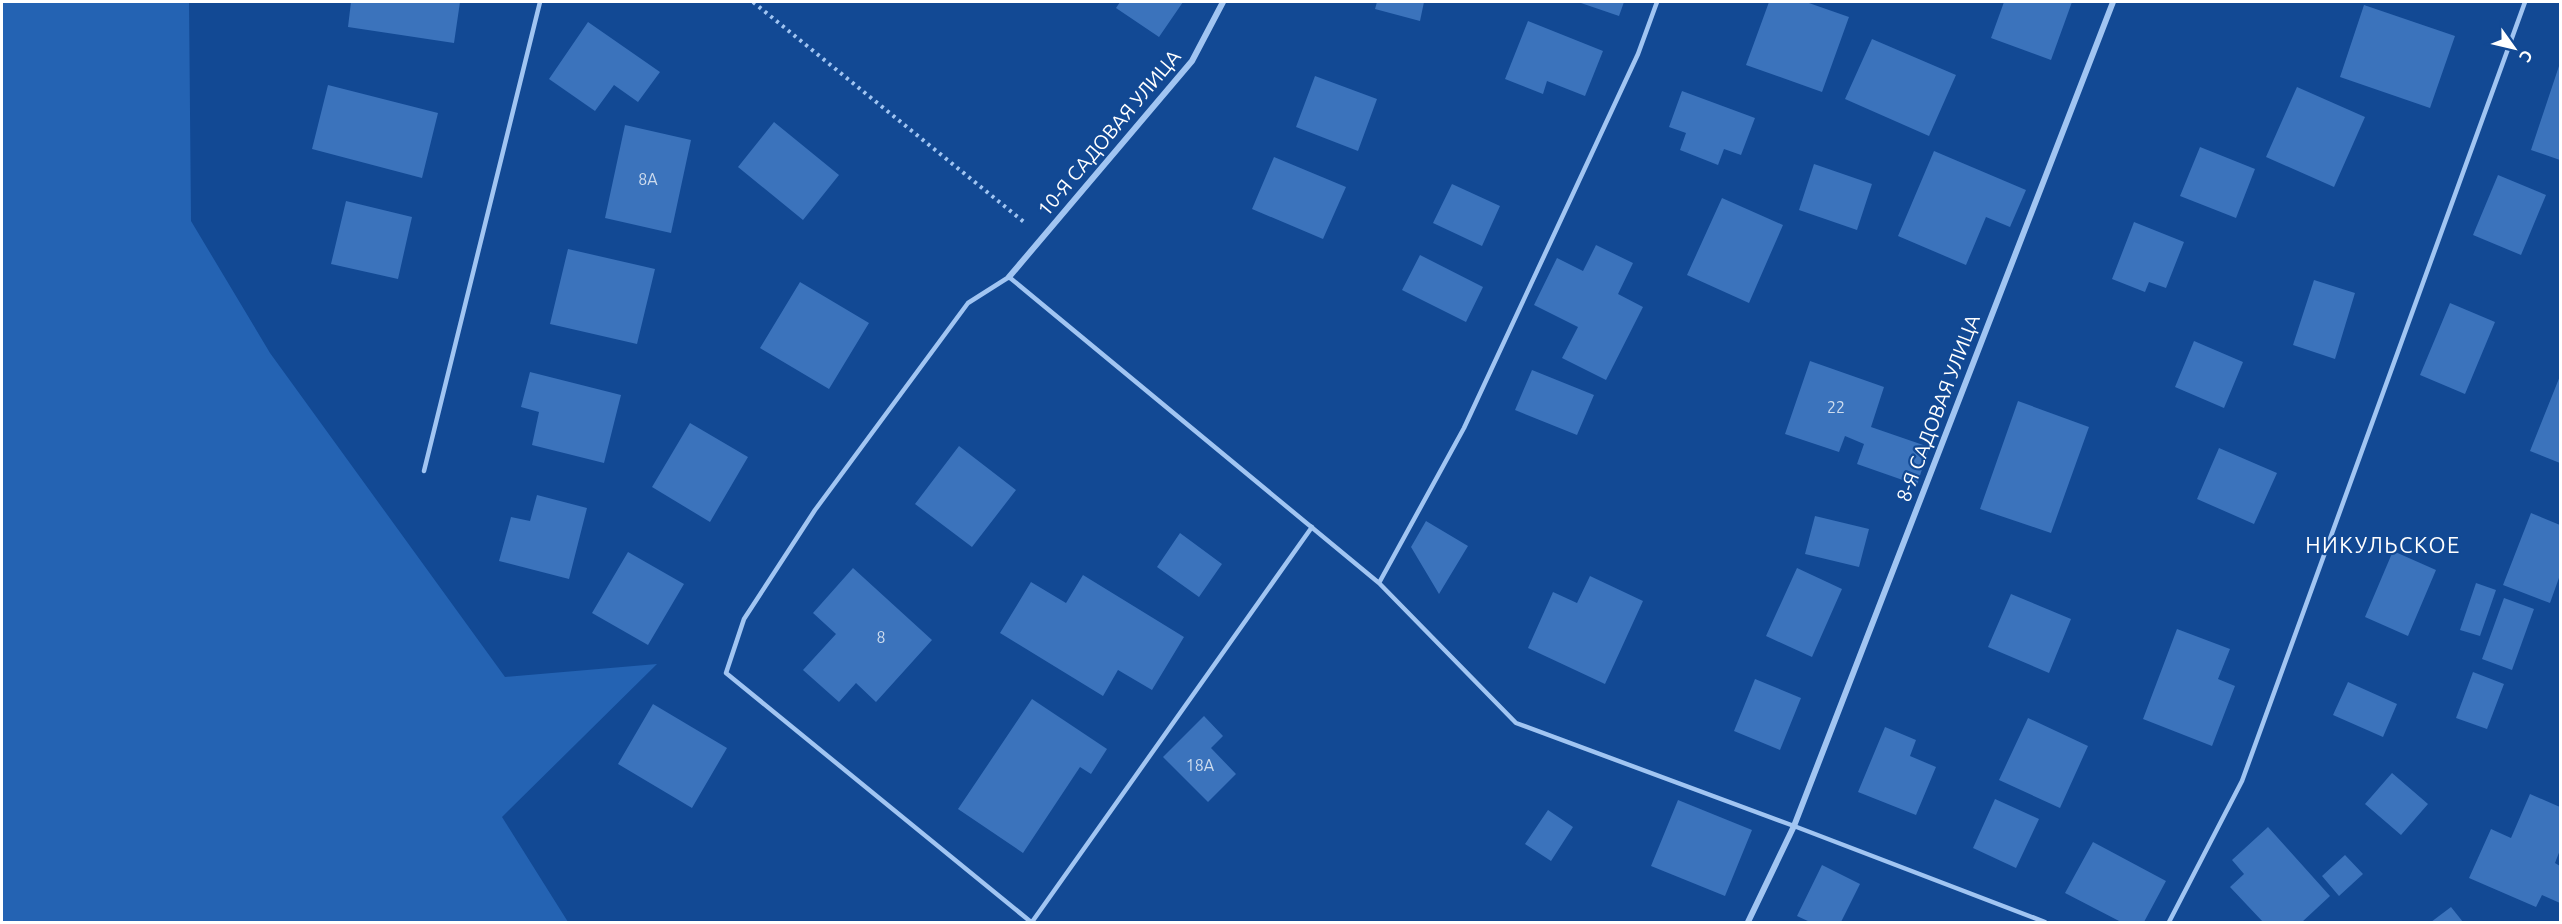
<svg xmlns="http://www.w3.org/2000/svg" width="2562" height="924" viewBox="0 0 2562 924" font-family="Ubuntu,sans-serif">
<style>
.green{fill:#2463b3}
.building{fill:#3b73bc}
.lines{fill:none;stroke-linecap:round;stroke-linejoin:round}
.path{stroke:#a1c5f2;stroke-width:4;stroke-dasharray:3 4.5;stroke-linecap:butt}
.lane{stroke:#a1c5f2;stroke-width:4.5}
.street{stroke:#a1c5f2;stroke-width:6}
.labels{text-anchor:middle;stroke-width:4.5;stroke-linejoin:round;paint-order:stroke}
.number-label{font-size:16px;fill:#cedcee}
.street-label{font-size:20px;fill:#fff;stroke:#124994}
.quarter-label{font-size:22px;letter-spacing:1.5px;fill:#fff;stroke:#124994}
</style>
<rect width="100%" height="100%" fill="#124994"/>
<path class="green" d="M2,2H189L191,221L270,353L505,677L657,664L502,817L568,922H2Z"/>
<path class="building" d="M351,2H460L454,43L348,27Z
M1120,2H1183L1159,37L1116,8Z
M1377,2H1424L1420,21L1375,9Z
M1578,2H1624L1619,16Z
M1769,2H1806L1849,17L1822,92L1746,65Z
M2004,2H2072L2051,60L1991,38Z
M2364,5L2455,36L2430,108L2340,77Z
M1528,21L1603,51L1585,96L1547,81L1543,94L1505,79Z
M588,22L660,72L638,102L614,85L595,111L549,79Z
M1872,39L1956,75L1929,136L1845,99Z
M2560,63V160L2531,150Z
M1315,76L1377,99L1358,151L1296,127Z
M328,85L438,113L422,178L312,149Z
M2297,87L2365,117L2334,187L2266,157Z
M1682,91L1755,118L1741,155L1724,149L1718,165L1680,150L1686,133L1669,127Z
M774,122L839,175L803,220L738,167Z
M625,125L691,140L671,233L605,218Z
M2200,147L2255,169L2236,218L2180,196Z
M1934,151L2026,190L2010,227L1986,217L1966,265L1898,236Z
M1274,157L1346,187L1323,239L1252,209Z
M1814,164L1872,184L1857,230L1799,210Z
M2498,175L2546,195L2521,255L2473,235Z
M1452,184L1500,206L1482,246L1433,223Z
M1722,198L1783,225L1749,303L1687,275Z
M346,201L412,217L398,279L331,264Z
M2134,222L2184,242L2166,288L2149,282L2145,292L2112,279Z
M1596,245L1633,263L1618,294L1643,307L1606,380L1562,358L1578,327L1534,305L1557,258L1583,271Z
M568,249L655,269L637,344L550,324Z
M1420,255L1483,287L1466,322L1402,290Z
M2314,280L2355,293L2335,359L2293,345Z
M800,282L869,323L829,389L760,348Z
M2450,303L2495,322L2465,394L2420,375Z
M2194,341L2243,362L2224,408L2175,387Z
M1810,361L1884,387L1871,427L1929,447L1917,485L1857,464L1864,444L1845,436L1839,452L1785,434Z
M1532,370L1594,395L1577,435L1515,410Z
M530,372L621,395L604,463L532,445L539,412L521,407Z
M2560,376V463L2530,451Z
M2018,401L2089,427L2051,533L1980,509Z
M690,423L748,457L710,522L652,487Z
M959,446L1016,490L972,547L915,504Z
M2219,448L2277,473L2254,524L2197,499Z
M537,495L587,508L569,579L499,561L511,517L530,521Z
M2531,513L2560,525V575L2550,603L2503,585Z
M1815,516L1869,529L1859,567L1805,554Z
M1426,521L1468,546L1439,594L1411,547Z
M1180,533L1222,564L1199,597L1157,567Z
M2393,551L2436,570L2408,636L2365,617Z
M628,552L684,584L648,645L592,613Z
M853,568L932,640L876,702L856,683L839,702L803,670L836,634L813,613Z
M1797,568L1842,589L1812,657L1766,636Z
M1083,575L1184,637L1152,690L1118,670L1103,696L1000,633L1031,582L1066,603Z
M1590,576L1643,601L1605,684L1528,648L1553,592L1577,603Z
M2476,583L2496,590L2480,636L2460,630Z
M2011,594L2071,619L2049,673L1988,647Z
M2504,598L2534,609L2512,670L2482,659Z
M2177,629L2230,649L2218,679L2235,686L2212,746L2143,719Z
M2473,672L2504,684L2487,729L2456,718Z
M1755,679L1801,698L1780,750L1734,731Z
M2348,682L2397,704L2383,737L2333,715Z
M1032,699L1107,749L1091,774L1080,767L1023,853L958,809Z
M653,704L727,748L692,808L618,764Z
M1204,716L1223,736L1211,748L1236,774L1208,802L1163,757Z
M2028,718L2088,746L2060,808L1999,780Z
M1885,727L1916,740L1910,756L1936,767L1916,815L1858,792Z
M2392,773L2428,804L2401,835L2365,804Z
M2530,794L2560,807V850L2555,863L2560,866V903L2542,895L2536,907L2469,878L2491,829L2511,838Z
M1995,799L2039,819L2016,868L1973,848Z
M1678,800L1752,830L1725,896L1651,866Z
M1548,810L1573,827L1551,861L1525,844Z
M2268,827L2330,896L2302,922H2263L2230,887L2244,874L2232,860Z
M2093,842L2166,881L2144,922H2121L2065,893Z
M2345,855L2363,874L2339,896L2322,876Z
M1822,865L1860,884L1841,922H1810L1797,916Z
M2451,907L2463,922H2431Z"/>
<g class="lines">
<path class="path" d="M753,2L1024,222"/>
<path class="lane" d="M424,471L540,2
M1379,583L1464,428L1638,54L1657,2
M1031,922L726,673L744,619L815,510L968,303L1009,277L1379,583L1516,723L1794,826L2045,922
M1032,922L1312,527
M2169,922L2242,781L2525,2"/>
<path class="street" d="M1009,277L1192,61L1223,2
M1748,922L1794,826L2113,2"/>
</g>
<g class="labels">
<g class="number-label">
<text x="648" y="185">8А</text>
<text x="1836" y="413">22</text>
<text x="881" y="643">8</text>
<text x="1200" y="771">18А</text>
</g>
<g class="street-label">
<text transform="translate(1109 133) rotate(-50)" y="7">10-Я САДОВАЯ УЛИЦА</text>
<text transform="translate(1938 408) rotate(-69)" y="7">8-Я САДОВАЯ УЛИЦА</text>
</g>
<g class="quarter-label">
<text x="2383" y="553">НИКУЛЬСКОЕ</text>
</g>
</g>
<rect width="2562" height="924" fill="none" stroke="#ffffff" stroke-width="6"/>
<g transform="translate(2514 48) rotate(124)" stroke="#124994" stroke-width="4.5" paint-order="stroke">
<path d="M0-4.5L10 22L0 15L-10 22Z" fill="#ffffff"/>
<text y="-9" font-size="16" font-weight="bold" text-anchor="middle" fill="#ffffff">С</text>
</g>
</svg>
